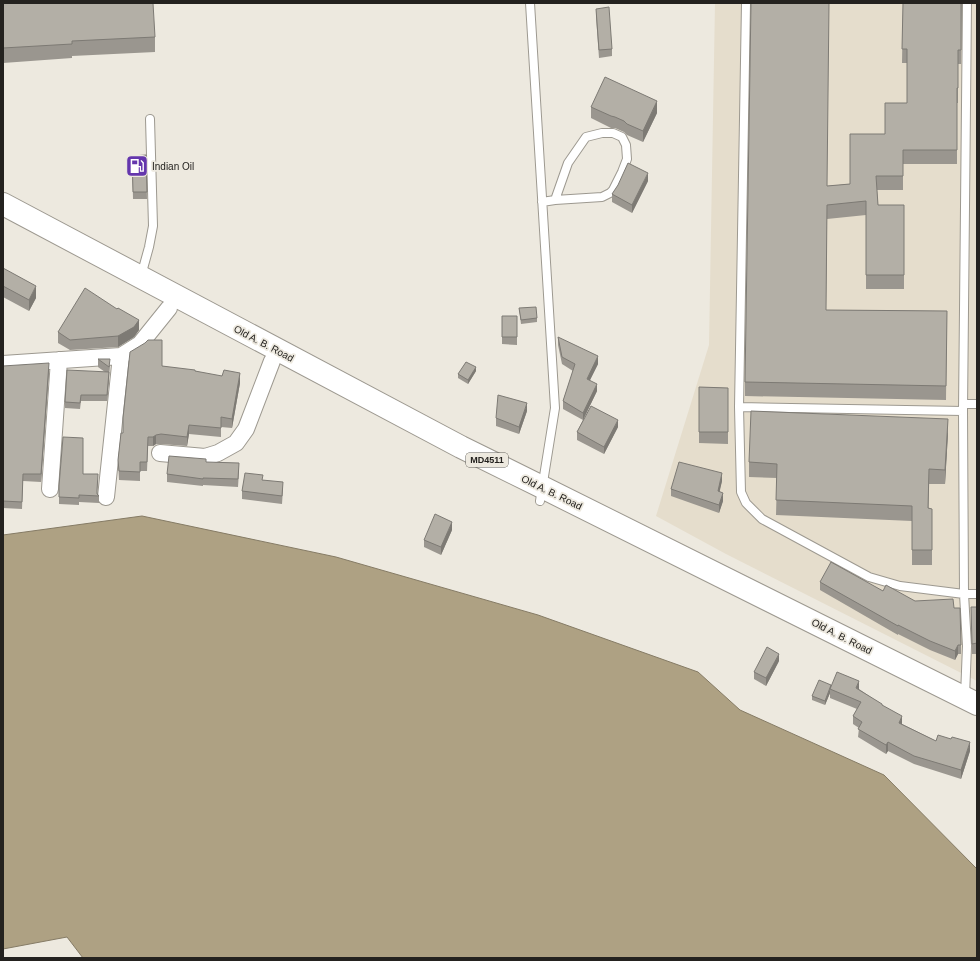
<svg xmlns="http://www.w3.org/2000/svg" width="980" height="961" viewBox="0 0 980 961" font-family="Arial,sans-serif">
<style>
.built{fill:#e5ddcc}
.water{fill:#aea183;stroke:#857b65}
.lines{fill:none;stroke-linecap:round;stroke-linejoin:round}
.service-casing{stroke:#9d9990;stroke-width:10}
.minor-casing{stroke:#9d9990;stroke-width:18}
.primary-casing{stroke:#9d9990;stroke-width:24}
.service{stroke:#fff;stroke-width:8}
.minor{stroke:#fff;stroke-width:16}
.primary{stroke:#fff;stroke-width:22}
.wall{fill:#9a968f}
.shaded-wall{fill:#7d7a74}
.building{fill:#b3afa6;stroke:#7d7a74}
.labels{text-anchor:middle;stroke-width:3.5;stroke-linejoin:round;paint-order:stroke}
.shield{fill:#ede9df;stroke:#605e59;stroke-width:1}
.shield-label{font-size:9px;font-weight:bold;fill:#24221f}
.poi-label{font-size:10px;fill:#24221f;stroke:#ede9df;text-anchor:start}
.street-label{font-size:10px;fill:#24221f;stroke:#ede9df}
</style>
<rect width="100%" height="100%" fill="#ede9df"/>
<path class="built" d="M715,3H977V681L726,554L656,516L709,345Z"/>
<path class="water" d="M142,516L336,557L538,615L698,672L740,710L884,775L977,869V958H83L67,937L3,949V535Z"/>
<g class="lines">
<g class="service-casing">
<path id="service" d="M530,3L555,408L540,501
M746,3L739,407L963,411
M542,202L555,200L602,197L610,193L613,190L622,172L627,159L626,145L622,137L613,133H602L586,137L568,163L555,200
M141,276L149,247L153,226L150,119
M963,404H977
M739,407L741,492L746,503L762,519L869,577L900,586L964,594H977
M965,696L967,646L964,594L963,411L967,3"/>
</g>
<g class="minor-casing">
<path id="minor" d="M3,364L121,356L140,344L169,308
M160,453L205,457L218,453L236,443L246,429L272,361
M50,489L59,360
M106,497L121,356"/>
</g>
<g class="primary-casing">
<path id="primary" d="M3,204L461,447L542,487L977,704"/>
</g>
<use href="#service" class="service"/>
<use href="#minor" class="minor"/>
<use href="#primary" class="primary"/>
</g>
<path class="wall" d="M3,3L155,37V52L72,56V58L3,63Z
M903,3H962L961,64H958V103H957V164H903V190H877L878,205H904V289H866V215L827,219L826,310L947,311L946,400L745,396V382L827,186L850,184L885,134L907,103V63H902Z
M596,9L612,49V56L599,58L596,17Z
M591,107L657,113L643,142L627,135L624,132L615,128H611L591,118Z
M146,155L147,199H133L132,156Z
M648,181L632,213L612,202V194Z
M3,268L36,298L29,311L3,297Z
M519,308L537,318V322L521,324Z
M502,316H517V345L502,344Z
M139,330L134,337L118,347L70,350L58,343V332Z
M558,337L598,364L590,380L597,391L584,418L618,427L604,454L577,440V432L583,420L563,409V401L573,371L562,364L558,345Z
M98,359L110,366L107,401H81L80,409L65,408V402L105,372L98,367Z
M3,366L49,370L41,482L23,481L22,509L3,508Z
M162,366L195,371L240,383L232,428L221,427V437L189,434L187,446L161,444H156L153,446H148L147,471H140V481L119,480L118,460L123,433Z
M476,371L468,384L458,378V374Z
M699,387L728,388V444L699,443Z
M527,411L519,434L496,426V418Z
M948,433L945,484H929L928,508L932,509V565H912V521L776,515L777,478L749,477V462Z
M206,462L239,471L238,487L203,485V486L167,482V474Z
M83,474L98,481L97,492L99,496V503L79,502V505L59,504V486Z
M263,480L283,489L282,504L242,499V491Z
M722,481L719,492L723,501L719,513L671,496V489Z
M452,530L441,555L424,547V540Z
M820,582L883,591L915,601L954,608L961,645V654H958L955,660L930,650L898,634V635L820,590Z
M971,607H977V654H972Z
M779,661L766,686L754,679V672Z
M831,685L859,689L882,705L902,724L936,741L970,751L961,779L914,764L888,751L886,754L858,737L859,728L853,724V716L857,709L830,698V693L825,705L812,700V696Z"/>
<path class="shaded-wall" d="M657,101V113L643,142V131Z
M648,173V181L632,213V205Z
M36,286V298L29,311V300Z
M139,320V330L134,337L118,347V336Z
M598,356V364L587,386V379Z
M49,363V370L41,482V474Z
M476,367V371L468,384V380Z
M109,372V378L107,401V395Z
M240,373V383L232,428V419Z
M597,384V391L583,420V413Z
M527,403V411L519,434V427Z
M948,419V433L945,484V470Z
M618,420V427L604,454V447Z
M189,425V434L187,446V437Z
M156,435V444L153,446V437Z
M929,469V484L928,523V508Z
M722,473V481L718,499V491Z
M723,493V501L719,513V505Z
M452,522V530L441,555V547Z
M958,645V654L955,660V651Z
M779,654V661L766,686V678Z
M859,681V690L856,688Z
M830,689V693L825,705V701Z
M902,716V725L899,723Z
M888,742V751L886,754V745Z
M970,742V751L961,779V770Z"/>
<path class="building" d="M3,3H153L155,37L72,41V44L3,48Z
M751,3H829L827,186L850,184V134H885V103H907V49H902L903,3H961V50H958V88H957V150H903V176H876L878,205H904V275H866V201L827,205L826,310L947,311L946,386L745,382Z
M609,7L612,49L599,50L596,9Z
M605,77L657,101L643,131L627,124L624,121L615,117L611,116L591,107Z
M146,155L147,192H133L132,156Z
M628,163L648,173L632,205L612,194L618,185Z
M3,268L36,286L29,300L3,286Z
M85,288L117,309L118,308L139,320L134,327L118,336L70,340L58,332Z
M536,307L537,318L521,320L519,308Z
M502,316H517V337H502Z
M558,337L598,356L587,379L597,384L583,413L563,401L575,364L562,357Z
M148,340H162V366L195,370V371L222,376L224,370L240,373L232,419L221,417V428L189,425L187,437L161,434L156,435L153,437H148L147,462H140V472L119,471L118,460L121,433H123V418L130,352L145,343Z
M98,359H110L109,367Z
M466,362L476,367L468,380L458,374Z
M49,363L41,474H23L22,502L3,501V366Z
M67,370L109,372L107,395H81L80,403L65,402Z
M699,387L728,388V432H699Z
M498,395L527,403L519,427L496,418Z
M591,406L618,420L604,447L577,432Z
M751,411L948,419L945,470L929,469L928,508L932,509V550H912V506L776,500L777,464L749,462Z
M63,437L83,438V474H98L97,490V494L99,496L79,495V498L59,497V486Z
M169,456L206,459V462L239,463L238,479L203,478V479L167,474Z
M679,462L722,473L718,491L723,493L719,505L671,489Z
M245,473L263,475L262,480L283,482L282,496L242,491Z
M435,514L452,522L441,547L424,540Z
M831,562L883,591L886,585L915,601L953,599L954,608H960L961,645H958L955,651L930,641L898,625V626L820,582Z
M971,607H977V643L972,644Z
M767,647L779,654L766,678L754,672Z
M837,672L859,681L856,688L882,704V705L902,716L899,723L936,741L938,735L951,739L952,737L970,742L961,770L914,756L888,742L886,745L858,729L862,722L853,716L861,702L830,689Z
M819,680L831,685L825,701L812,696Z"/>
<defs>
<g id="fuel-square" transform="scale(1.15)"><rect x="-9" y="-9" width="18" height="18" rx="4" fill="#6436ad" stroke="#ede9df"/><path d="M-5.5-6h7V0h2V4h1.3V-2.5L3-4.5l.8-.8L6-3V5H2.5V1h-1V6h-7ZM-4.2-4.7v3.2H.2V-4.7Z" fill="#fff"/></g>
</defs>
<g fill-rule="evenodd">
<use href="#fuel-square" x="137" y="166"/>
</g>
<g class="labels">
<rect class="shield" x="466" y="453" width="42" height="14" rx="3"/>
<g class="shield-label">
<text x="487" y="463">MD4511</text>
</g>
<g class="poi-label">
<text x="152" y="170">Indian Oil</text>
</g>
<g class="street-label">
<text transform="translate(264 343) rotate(28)" y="4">Old A. B. Road</text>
<text transform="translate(552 492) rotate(26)" y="4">Old A. B. Road</text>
<text transform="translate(842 636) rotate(27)" y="4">Old A. B. Road</text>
</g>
</g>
<rect width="980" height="961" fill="none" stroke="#24221f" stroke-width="8"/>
</svg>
